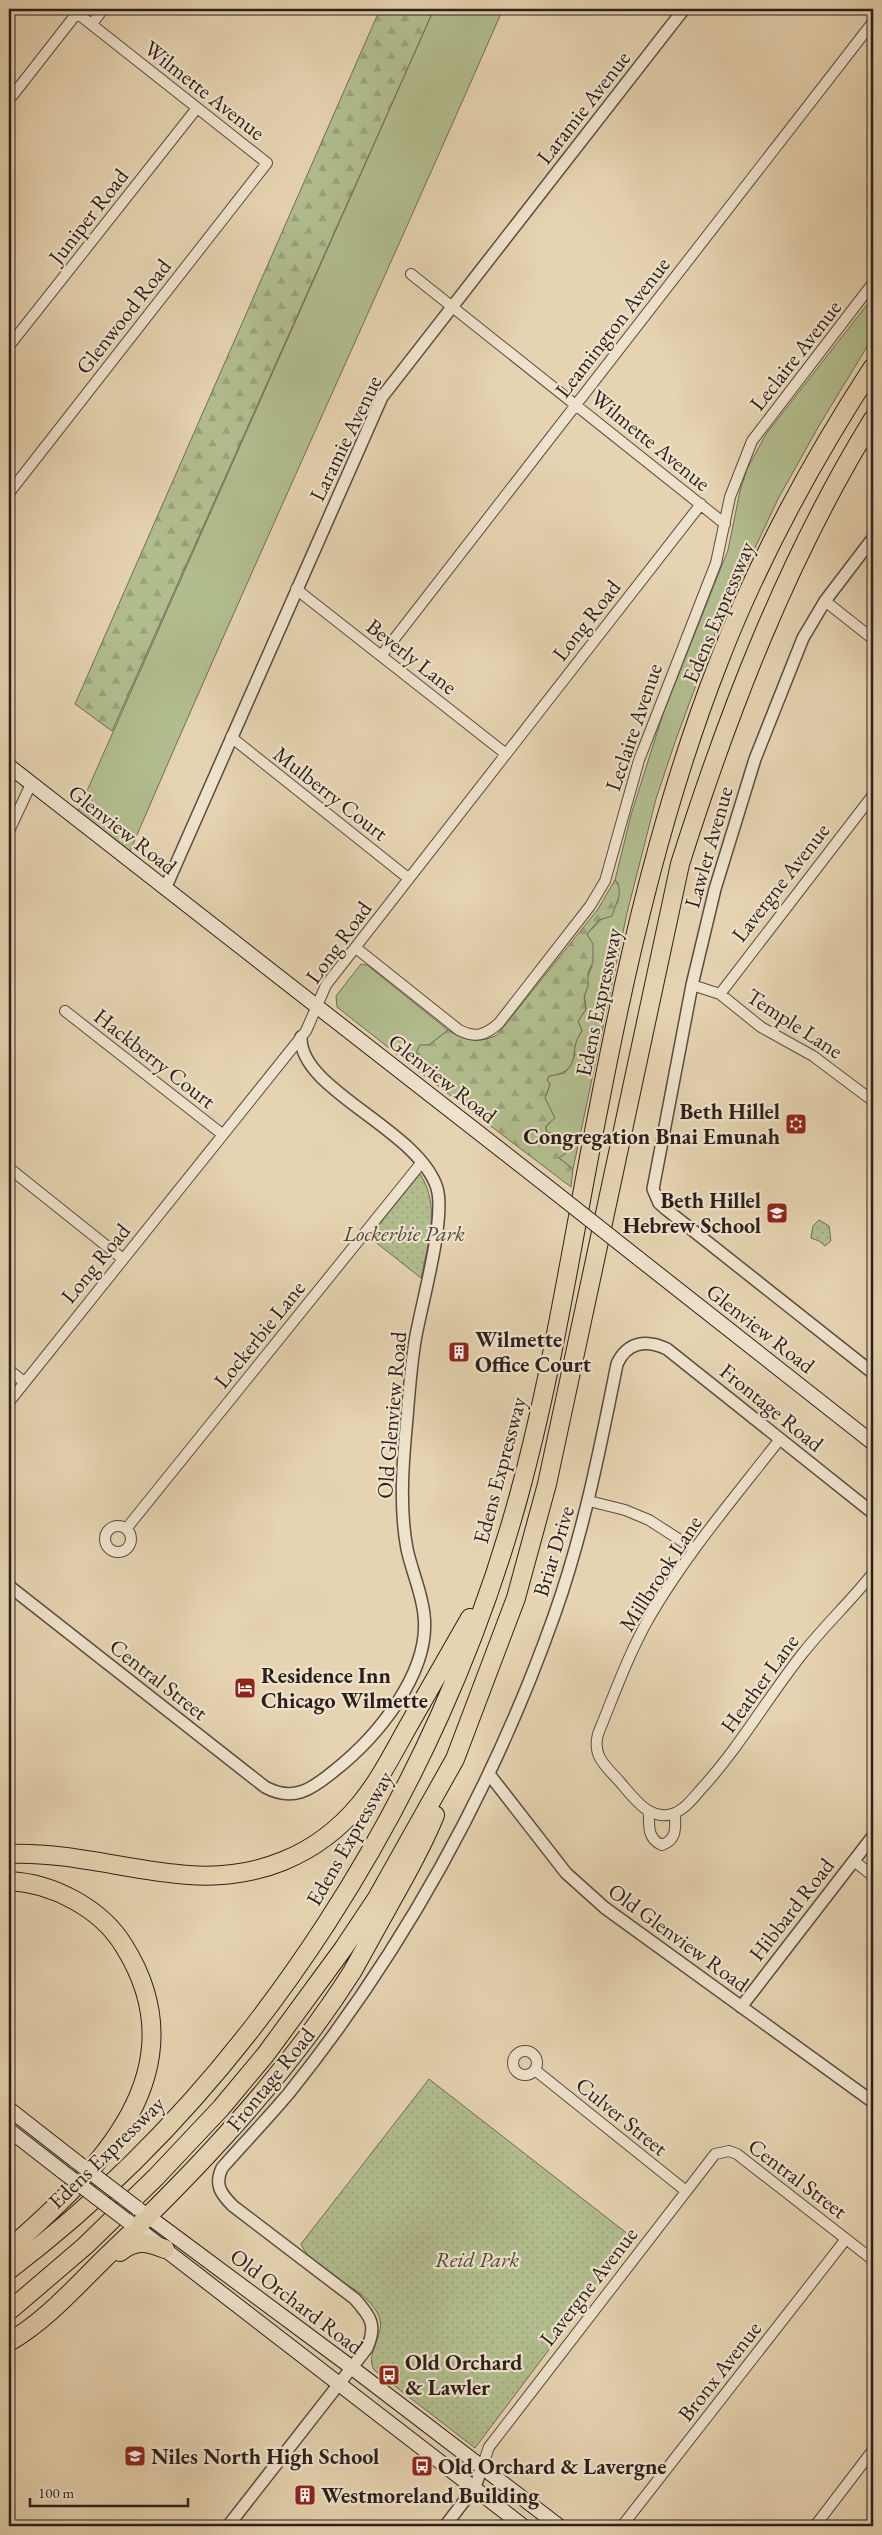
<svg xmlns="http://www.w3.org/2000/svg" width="882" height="2535" viewBox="0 0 882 2535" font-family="'EB Garamond',serif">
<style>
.grass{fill:#b2bd8e;stroke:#6e6e54}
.forest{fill:url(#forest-firs);stroke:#6e6e54}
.park{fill:url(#park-dots);stroke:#6e6e54}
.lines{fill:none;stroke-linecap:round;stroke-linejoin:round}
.minor-casing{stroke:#5a4c40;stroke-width:12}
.tertiary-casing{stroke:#5a4c40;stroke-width:14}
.secondary-casing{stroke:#2b1f1a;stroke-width:16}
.motorway-casing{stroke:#2b1f1a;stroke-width:20}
.minor{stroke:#efe2cc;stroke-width:10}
.tertiary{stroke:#efe2cc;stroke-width:11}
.secondary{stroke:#efe2cc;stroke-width:14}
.motorway{stroke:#e6d3b1;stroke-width:18}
.secondary-bridge-casing{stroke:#2b1f1a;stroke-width:16;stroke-linecap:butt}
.secondary-bridge{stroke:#efe2cc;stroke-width:14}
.labels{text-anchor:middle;stroke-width:4.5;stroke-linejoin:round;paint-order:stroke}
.street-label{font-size:22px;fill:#2b1f1a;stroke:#efe2cc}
.poi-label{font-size:22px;font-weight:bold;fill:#2b1f1a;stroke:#efe2cc;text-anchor:start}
.park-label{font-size:22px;font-style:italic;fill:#4d4637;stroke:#efe2cc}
</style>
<defs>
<pattern id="forest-firs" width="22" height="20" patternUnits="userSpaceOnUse" patternTransform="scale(1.25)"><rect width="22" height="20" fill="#b2bd8e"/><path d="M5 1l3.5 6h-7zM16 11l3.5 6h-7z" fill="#99a27a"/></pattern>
<pattern id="park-dots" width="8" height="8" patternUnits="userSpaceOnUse" patternTransform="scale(1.25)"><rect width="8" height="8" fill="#b2bd8e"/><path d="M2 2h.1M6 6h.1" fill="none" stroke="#99a27a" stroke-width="1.8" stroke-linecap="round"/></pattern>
</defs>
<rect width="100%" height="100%" fill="#e6d3b1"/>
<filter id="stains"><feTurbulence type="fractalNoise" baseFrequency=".004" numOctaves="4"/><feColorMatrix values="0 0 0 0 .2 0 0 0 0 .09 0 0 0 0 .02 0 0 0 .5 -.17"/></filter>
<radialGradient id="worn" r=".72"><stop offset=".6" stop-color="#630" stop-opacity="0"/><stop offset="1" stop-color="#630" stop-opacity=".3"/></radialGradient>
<path class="grass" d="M434,9H503C380,290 251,569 130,851L78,811Z
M873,297V337L820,424L778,499L716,631L675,742L656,799L627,913L573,1169L559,1158L561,1155L556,1136L546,1131V1126L550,1123L548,1104L545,1098L550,1084L547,1080L549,1076L565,1073L575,1055L574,1043L582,1031L578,1021L586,1009C583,996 585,978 592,967L587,934L618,902V883L615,880L631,815L663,714L728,550L740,491L747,469L766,434Z
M361,964L367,965L448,1030L429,1045L420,1046L422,1058L417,1062V1070L337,1007L336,996Z"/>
<path class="forest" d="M380,9H434L112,731L75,704Z
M615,880C625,892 615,904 612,916L599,920L587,934L593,944V962L588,973V986L584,997L586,1009L578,1021L582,1031C566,1052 585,1071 549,1076L547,1080L550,1084L545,1098L555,1118L546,1126V1131L567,1142L566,1153L559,1158L573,1169L571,1187L417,1070V1062L422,1058L416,1053L420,1045H429L448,1030C464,1041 479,1044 497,1035L598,909Z"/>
<path class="park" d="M420,1174C441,1206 428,1243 421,1278L369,1237Z
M819,1220L829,1226L831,1241L825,1246L819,1241L811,1238L813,1226Z
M429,2079L633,2238L475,2448L374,2370C364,2352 388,2334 378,2314C362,2283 315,2276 301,2244Z"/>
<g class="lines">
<g class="minor-casing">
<path id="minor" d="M92,24L103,9
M9,100L77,13
M411,274L725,524
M9,346L197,108
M9,493L267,163L72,9
M296,589L506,754
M825,601L873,639
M381,656L873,22
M231,737L408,878
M9,831L31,784
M356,948L459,1030C475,1038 485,1036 499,1023L590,906L605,881L639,760L716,563L730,497L752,441L873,283
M692,985L720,994L761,1027L813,1056L873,1101
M720,994L873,795
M65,1011L222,1134
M9,1168L123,1259
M9,1370L24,1382
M9,1402L306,1031L326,985L701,504
M780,1439C735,1497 686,1554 649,1618C628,1655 614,1695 598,1734C592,1757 606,1766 620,1782C633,1797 649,1821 672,1814C685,1810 694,1797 703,1787C741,1745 768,1697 803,1653C825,1625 851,1601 873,1573
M589,1501L625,1510L649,1520L694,1549
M105 1539a13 13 0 1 1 26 0a13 13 0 1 1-26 0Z
M126,1529L422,1162
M649,1811C649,1825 647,1839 662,1845C678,1839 675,1827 675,1813
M854,1861L873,1876
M513 2063a12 12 0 1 1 24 0a12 12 0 1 1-24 0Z
M535,2070L686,2191
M482,2467L489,2447L715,2154L729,2151L737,2154L873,2260
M622,2526L846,2239
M815,2526L873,2450"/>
</g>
<g class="tertiary-casing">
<path id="tertiary" d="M873,538L825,601L803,638L755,759L715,889L692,985L653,1189L659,1203L667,1210L873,1373
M165,889L382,397L684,9
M9,1586L265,1787C293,1802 311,1790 334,1771C376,1738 431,1673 424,1615C422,1593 412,1572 407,1549C399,1507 403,1460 407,1418C409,1392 411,1366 415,1341C421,1305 446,1220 437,1188C418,1129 299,1090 301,1037
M489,1774L566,1873L605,1908L873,2102
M741,2007L873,1836
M228,2526L367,2348C377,2325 371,2317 355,2299L233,2206C221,2194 214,2185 222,2168C244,2143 268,2118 289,2093C403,1951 493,1788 554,1616C583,1535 600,1449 617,1364C627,1342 646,1339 667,1349L873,1513
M445,2526L475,2487L482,2467"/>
</g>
<g class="secondary-casing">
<path id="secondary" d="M9,766L552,1190
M638,1258L873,1443
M9,2109L77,2162
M9,2130L63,2172
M141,2211L351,2367L559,2526
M128,2221L523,2526"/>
</g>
<g class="motorway-casing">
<path id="motorway" d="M9,1854C66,1851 131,1871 189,1875C256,1880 317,1856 360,1804C380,1780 394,1751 410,1723C430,1688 450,1653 470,1618
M9,1881C52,1883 101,1908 124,1946C202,2071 99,2170 9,2249
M120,2252C136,2239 147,2242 165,2249
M9,2270C256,2083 438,1792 519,1495C554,1367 573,1235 599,1106C628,956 663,804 719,661C759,558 813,459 873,367
M9,2311L85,2246L156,2177L221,2108L266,2054L343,1949L377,1898L455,1759L516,1598L547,1484L680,864C729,710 788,557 873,419
M9,2342C47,2320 77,2285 108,2255C197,2170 286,2076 352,1972C364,1951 375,1930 387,1909C404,1878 422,1848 435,1815"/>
</g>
<use href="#minor" class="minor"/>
<use href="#tertiary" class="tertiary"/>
<use href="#secondary" class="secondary"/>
<use href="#motorway" class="motorway"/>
<g class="secondary-bridge-casing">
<path id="secondary-bridge" d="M552,1190L638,1258
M77,2162L137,2208
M63,2172L126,2220"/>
</g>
<use href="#secondary-bridge" class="secondary-bridge"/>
</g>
<defs>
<g id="synagogue-square" transform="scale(1.125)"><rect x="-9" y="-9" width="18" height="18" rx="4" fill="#8f2418" stroke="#efe2cc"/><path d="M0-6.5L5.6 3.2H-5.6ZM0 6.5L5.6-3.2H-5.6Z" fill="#fff"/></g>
<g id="school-square" transform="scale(1.125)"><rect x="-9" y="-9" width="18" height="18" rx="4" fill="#8f2418" stroke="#efe2cc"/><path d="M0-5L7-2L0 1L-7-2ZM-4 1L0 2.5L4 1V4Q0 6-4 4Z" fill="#fff"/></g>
<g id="building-square" transform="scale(1.125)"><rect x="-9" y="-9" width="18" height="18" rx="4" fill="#8f2418" stroke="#efe2cc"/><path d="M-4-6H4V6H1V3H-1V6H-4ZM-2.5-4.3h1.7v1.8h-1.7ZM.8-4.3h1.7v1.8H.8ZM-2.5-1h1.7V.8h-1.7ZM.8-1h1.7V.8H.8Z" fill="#fff"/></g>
<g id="hotel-square" transform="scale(1.125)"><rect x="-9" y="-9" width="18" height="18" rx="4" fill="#8f2418" stroke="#efe2cc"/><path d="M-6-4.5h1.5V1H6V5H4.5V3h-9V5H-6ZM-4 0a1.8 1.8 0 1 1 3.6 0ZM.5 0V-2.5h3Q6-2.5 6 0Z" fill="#fff"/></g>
<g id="bus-square" transform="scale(1.125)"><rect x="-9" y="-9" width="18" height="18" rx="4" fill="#8f2418" stroke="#efe2cc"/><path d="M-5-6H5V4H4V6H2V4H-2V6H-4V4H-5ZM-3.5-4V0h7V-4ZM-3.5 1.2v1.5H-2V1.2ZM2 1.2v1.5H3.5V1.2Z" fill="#fff"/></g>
</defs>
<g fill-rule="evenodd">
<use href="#synagogue-square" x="796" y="1124"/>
<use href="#school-square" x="777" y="1213"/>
<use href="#building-square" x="459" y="1352"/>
<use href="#hotel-square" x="245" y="1688"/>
<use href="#bus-square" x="389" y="2375"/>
<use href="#school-square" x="135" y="2456"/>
<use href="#bus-square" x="422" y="2466"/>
<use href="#building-square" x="305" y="2495"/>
</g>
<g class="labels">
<g class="street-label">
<text transform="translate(205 90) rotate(38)" y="8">Wilmette Avenue</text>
<text transform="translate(583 107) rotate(-52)" y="8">Laramie Avenue</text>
<text transform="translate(88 216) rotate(-52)" y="8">Juniper Road</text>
<text transform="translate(123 316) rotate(-52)" y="8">Glenwood Road</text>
<text transform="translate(612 327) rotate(-52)" y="8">Leamington Avenue</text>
<text transform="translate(795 355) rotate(-52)" y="8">Leclaire Avenue</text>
<text transform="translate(345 438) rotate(-64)" y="8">Laramie Avenue</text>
<text transform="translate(651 440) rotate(39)" y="8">Wilmette Avenue</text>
<text transform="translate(718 612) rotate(-67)" y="8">Edens Expressway</text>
<text transform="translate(586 620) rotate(-52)" y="8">Long Road</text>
<text transform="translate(412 656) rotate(38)" y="8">Beverly Lane</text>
<text transform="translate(633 727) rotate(-71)" y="8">Leclaire Avenue</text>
<text transform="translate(331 793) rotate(38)" y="8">Mulberry Court</text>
<text transform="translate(123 829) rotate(38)" y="8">Glenview Road</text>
<text transform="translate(708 847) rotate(-74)" y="8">Lawler Avenue</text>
<text transform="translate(780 882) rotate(-52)" y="8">Lavergne Avenue</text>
<text transform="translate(338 942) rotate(-54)" y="8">Long Road</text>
<text transform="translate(598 1002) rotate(-78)" y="8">Edens Expressway</text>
<text transform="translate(795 1023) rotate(33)" y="8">Temple Lane</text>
<text transform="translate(155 1058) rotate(38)" y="8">Hackberry Court</text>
<text transform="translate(443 1078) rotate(38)" y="8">Glenview Road</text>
<text transform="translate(95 1263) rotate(-51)" y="8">Long Road</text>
<text transform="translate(761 1328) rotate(38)" y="8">Glenview Road</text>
<text transform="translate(259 1334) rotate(-51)" y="8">Lockerbie Lane</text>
<text transform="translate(772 1407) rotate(39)" y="8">Frontage Road</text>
<text transform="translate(391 1415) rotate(-85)" y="8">Old Glenview Road</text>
<text transform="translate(499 1470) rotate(-75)" y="8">Edens Expressway</text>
<text transform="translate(553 1551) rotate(-73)" y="8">Briar Drive</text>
<text transform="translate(660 1573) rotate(-57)" y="8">Millbrook Lane</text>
<text transform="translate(159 1679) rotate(38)" y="8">Central Street</text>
<text transform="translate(759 1683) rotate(-54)" y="8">Heather Lane</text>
<text transform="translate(349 1838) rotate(-60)" y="8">Edens Expressway</text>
<text transform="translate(791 1909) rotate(-52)" y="8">Hibbard Road</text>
<text transform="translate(679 1937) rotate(36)" y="8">Old Glenview Road</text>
<text transform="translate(270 2079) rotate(-51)" y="8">Frontage Road</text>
<text transform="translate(622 2116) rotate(39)" y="8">Culver Street</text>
<text transform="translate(106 2152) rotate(-44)" y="8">Edens Expressway</text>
<text transform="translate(798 2178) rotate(37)" y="8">Central Street</text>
<text transform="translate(588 2286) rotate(-52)" y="8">Lavergne Avenue</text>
<text transform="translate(297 2301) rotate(37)" y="8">Old Orchard Road</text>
<text transform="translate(719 2371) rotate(-52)" y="8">Bronx Avenue</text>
</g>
<g class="poi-label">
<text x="780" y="1119" text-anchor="end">Beth Hillel<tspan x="780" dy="25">Congregation Bnai Emunah</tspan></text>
<text x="761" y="1208" text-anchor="end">Beth Hillel<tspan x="761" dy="25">Hebrew School</tspan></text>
<text x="475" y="1347">Wilmette<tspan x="475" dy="25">Office Court</tspan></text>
<text x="261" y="1683">Residence Inn<tspan x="261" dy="25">Chicago Wilmette</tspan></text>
<text x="405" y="2370">Old Orchard<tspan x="405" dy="25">&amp; Lawler</tspan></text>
<text x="151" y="2464">Niles North High School</text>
<text x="438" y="2474">Old Orchard &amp; Lavergne</text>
<text x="321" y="2503">Westmoreland Building</text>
</g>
<g class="park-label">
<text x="404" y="1241">Lockerbie Park</text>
<text x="477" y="2267">Reid Park</text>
</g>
</g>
<rect width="882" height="2535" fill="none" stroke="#e6d3b1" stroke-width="30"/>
<rect x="10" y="10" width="862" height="2515" fill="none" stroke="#2b1f1a" stroke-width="2.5"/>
<rect x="15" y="15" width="852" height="2505" fill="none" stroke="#2b1f1a"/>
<path d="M30 2498v8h158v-8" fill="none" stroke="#2b1f1a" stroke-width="2.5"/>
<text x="38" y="2498" font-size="15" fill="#2b1f1a" stroke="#efe2cc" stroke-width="4" paint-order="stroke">100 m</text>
<rect width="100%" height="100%" filter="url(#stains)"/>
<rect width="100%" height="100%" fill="url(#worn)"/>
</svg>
